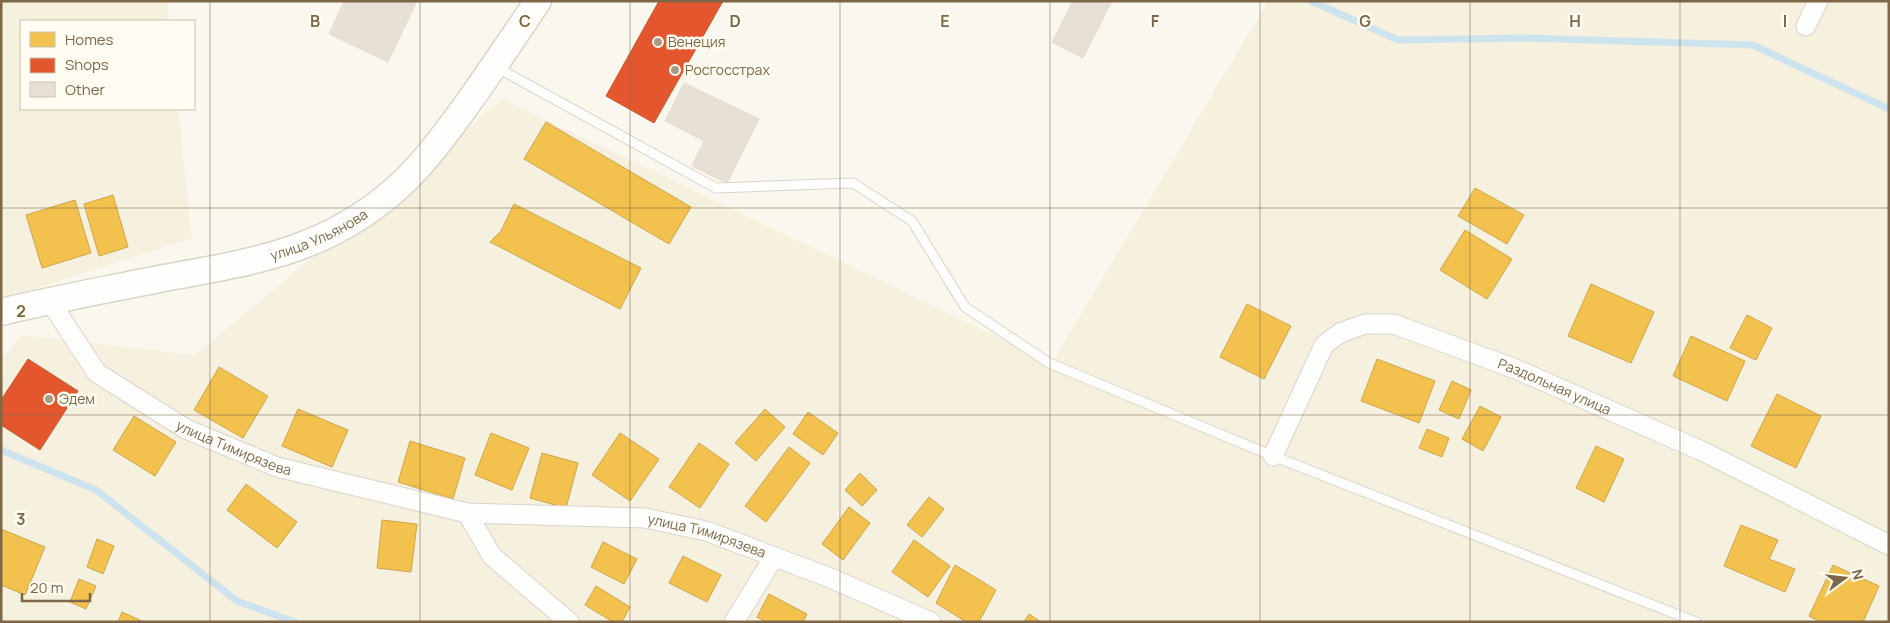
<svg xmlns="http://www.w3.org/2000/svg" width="1890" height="623" viewBox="0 0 1890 623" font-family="Manrope,sans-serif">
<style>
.residential{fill:#f6f0de}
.homes{fill:#f2c14e;stroke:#cfa64c}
.shops{fill:#e4572e;stroke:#c55c36}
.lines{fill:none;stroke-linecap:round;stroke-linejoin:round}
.stream{stroke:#cde3ed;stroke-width:7}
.building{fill:#e7e1d5;stroke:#e4ddcf}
.lane-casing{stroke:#dad5cc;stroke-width:11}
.street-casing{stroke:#dad5cc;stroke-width:21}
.secondary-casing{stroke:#d8d4c9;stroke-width:29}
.lane{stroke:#fefefc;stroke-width:9}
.street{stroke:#fefefc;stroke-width:19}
.secondary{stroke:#fefefc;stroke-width:26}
.grid{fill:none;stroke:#7e6748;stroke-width:1;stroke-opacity:0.55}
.poi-dot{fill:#a99a82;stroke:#fffdf2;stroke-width:2}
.labels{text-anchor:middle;stroke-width:5;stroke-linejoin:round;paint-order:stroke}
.poi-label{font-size:14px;fill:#7e6748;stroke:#fffdf2;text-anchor:start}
.street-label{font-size:14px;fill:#7e6748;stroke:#fffdf2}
.grid-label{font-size:16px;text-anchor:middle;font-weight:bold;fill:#7e6748;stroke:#fffdf2;stroke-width:5;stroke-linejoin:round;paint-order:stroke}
</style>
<rect width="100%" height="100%" fill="#faf8ee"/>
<path class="residential" d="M1,1H167L169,21H21V109H178L192,238L1,300Z
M1268,1H1889V622H1V360L22,335L195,355L503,99L1052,363Z"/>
<path class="homes" d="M546,122L691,207L669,244L524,159Z
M1475,188L1524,215L1507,244L1458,216Z
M113,195L128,247L99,256L84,204Z
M75,200L91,253L42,268L26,215Z
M514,204L641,268L620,309L490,242L501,231Z
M1465,230L1512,259L1487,299L1440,270Z
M1591,284L1654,312L1631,363L1568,336Z
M1247,304L1291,326L1264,379L1220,357Z
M1747,315L1772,328L1756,360L1730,348Z
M1691,336L1745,361L1727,401L1673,376Z
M1377,359L1435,381L1419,423L1361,401Z
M219,367L268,396L243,438L194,410Z
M1452,381L1471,390L1459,419L1439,410Z
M1777,394L1821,416L1796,468L1751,446Z
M1480,406L1501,417L1483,451L1462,439Z
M298,409L348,430L332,467L282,446Z
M765,409L785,427L756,461L735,443Z
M808,412L838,433L823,455L793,434Z
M134,416L176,442L155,476L113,450Z
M1427,429L1449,438L1442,457L1419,448Z
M491,433L529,448L512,490L475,475Z
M620,433L659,459L630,501L592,475Z
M410,441L465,458L453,499L398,482Z
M699,443L729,464L700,508L669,487Z
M1596,446L1624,459L1604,502L1576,488Z
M789,447L810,463L766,522L745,506Z
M542,453L578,463L566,508L530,498Z
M860,473L877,490L862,506L845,490Z
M246,484L297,522L277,548L227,510Z
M929,497L944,509L922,537L907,525Z
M849,507L870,523L843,560L822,544Z
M382,520L417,524L411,572L377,568Z
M1741,525L1778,540L1769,559L1795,569L1785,592L1724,566Z
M1,529L45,547L25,595L1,585Z
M97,539L114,546L103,574L87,567Z
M914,540L950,566L928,597L892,572Z
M603,542L637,559L624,584L591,567Z
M683,556L721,575L707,602L669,583Z
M955,565L996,590L979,622H966L936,603Z
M1833,565L1879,586L1863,622H1821L1809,616Z
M79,579L96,586L86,609L70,602Z
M596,586L630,607L622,622H613L585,605Z
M769,594L807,614L803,622H766L757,617Z
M122,612L144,622H118Z
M1029,614L1041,622H1024Z"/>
<path class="shops" d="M659,1H723L654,123L606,96Z
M28,359L78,391L40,450L1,425V400Z"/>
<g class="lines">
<path class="stream" d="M1311,1L1398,40L1521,38L1753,45L1889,109
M1,450L96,490L237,601L295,622"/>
</g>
<path class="building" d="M344,1H417L388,62L329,34Z
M1073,1H1112L1083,58L1052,42Z
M684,83L759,119L727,183L692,166L704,141L665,121Z"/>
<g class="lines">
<g class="lane-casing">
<path id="lane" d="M496,67L716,188L853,183L912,221L965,307L1049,363L1273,456L1696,622"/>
</g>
<g class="street-casing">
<g id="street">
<path d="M1806,26L1818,1"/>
<path id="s1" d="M49,300L97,373L186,429L277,467L467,513L645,518L706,531L828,577L931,622"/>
<path id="s2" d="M1273,456L1324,345L1340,333L1365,324H1394L1518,370L1704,452L1889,545"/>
<path d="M467,513L492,556L569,622"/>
<path d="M734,622L774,557"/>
</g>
</g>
<g class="secondary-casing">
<g id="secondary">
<path id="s3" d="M1,312C55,299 110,289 164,278C253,262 327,251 397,188C422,166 443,137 463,110C489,74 513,38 538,1"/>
</g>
</g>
<use href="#lane" class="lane"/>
<use href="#street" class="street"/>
<use href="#secondary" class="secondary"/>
</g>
<path class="grid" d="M210,1V622M420,1V622M630,1V622M840,1V622M1050,1V622M1260,1V622M1470,1V622M1680,1V622M1,208H1889M1,415H1889"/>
<g class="poi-dot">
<circle cx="658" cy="42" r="5"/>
<circle cx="675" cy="70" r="5"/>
<circle cx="49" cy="399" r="5"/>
</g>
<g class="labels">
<g class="poi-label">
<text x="668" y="47">Венеция</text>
<text x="685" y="75">Росгосстрах</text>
<text x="59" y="404">Эдем</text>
</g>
<g class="street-label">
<text dy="5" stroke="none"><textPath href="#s3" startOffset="328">улица Ульянова</textPath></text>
<text dy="5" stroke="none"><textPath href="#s2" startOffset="370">Раздольная улица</textPath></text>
<text dy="5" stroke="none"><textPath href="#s1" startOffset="244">улица Тимирязева</textPath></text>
<text dy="5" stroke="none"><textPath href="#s1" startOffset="729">улица Тимирязева</textPath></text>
</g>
</g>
<g class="grid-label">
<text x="315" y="27">B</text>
<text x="525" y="27">C</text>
<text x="735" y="27">D</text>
<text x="945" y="27">E</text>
<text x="1155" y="27">F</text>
<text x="1365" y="27">G</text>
<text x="1575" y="27">H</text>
<text x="1785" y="27">I</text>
<text x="21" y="317">2</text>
<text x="21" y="525">3</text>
</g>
<rect width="1890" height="623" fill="none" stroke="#7e6748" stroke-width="5"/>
<rect x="20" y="20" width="175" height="90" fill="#fffdf2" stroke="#cbc1ae"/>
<rect x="30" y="32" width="25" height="15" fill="#f2c14e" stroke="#cbc1ae"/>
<text x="65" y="45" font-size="15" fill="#7e6748">Homes</text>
<rect x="30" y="58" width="25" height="15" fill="#e4572e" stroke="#cbc1ae"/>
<text x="65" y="70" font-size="15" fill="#7e6748">Shops</text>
<rect x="30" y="82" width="25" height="15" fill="#e7e1d5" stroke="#cbc1ae"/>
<text x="65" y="95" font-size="15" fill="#7e6748">Other</text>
<g transform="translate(1845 578) rotate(75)" stroke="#fffdf2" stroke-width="4" paint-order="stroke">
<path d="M0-4L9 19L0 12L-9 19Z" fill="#7e6748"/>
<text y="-8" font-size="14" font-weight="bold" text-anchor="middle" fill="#7e6748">N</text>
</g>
<path d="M22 593v8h68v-8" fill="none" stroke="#7e6748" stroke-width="2.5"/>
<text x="30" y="593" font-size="15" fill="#7e6748" stroke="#fffdf2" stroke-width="4" paint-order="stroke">20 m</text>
</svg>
